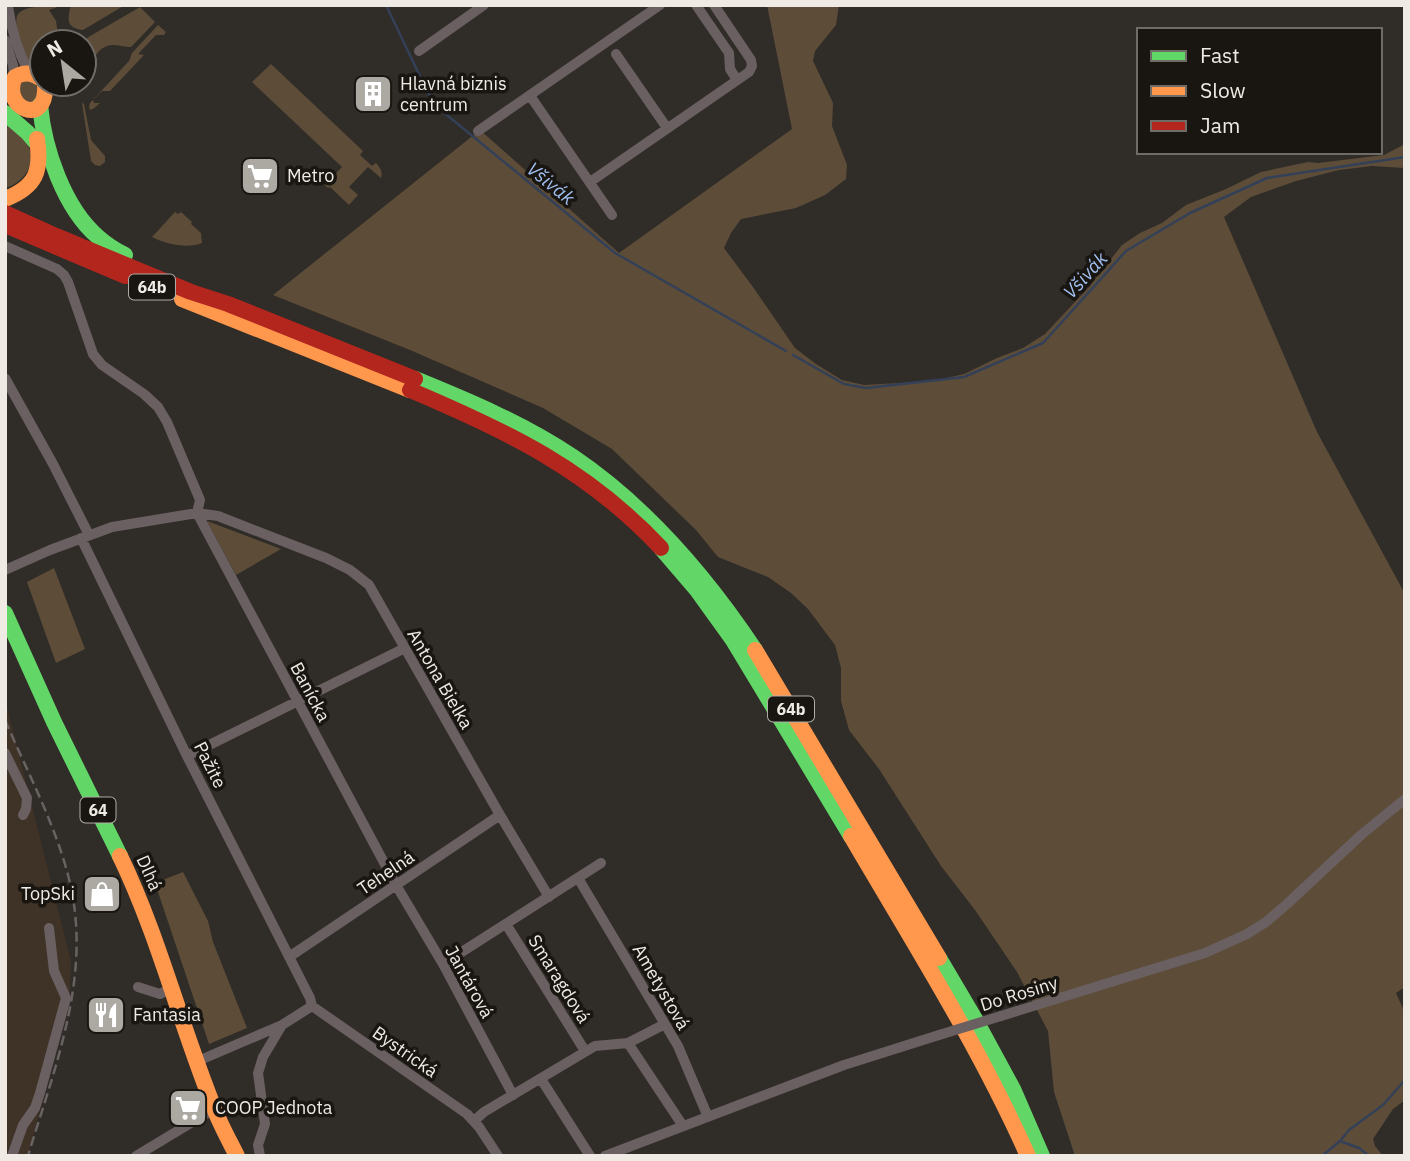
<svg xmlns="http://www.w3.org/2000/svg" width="1410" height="1161" viewBox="0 0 1410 1161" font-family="'IBM Plex Sans',sans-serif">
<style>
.industrial{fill:#3f3226}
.green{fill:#5d4d38}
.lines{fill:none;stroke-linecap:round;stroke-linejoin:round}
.stream{stroke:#334057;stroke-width:2.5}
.street{stroke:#6a5f61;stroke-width:10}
.fast{stroke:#63d668;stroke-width:16}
.slow{stroke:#ff974d;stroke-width:16}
.jam{stroke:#b3261e;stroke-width:16}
.rail{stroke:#696262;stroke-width:2.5;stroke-dasharray:10 5;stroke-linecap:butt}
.street-bridge{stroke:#6a5f61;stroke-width:10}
.labels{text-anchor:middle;stroke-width:7;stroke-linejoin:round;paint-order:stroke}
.shield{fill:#191612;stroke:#afaba5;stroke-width:2}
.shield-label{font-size:16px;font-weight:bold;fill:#efebe4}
.poi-label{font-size:18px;fill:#efebe4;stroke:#191612;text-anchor:start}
.street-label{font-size:18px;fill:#efebe4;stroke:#191612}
.water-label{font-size:19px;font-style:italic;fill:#a1bff1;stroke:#191612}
</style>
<rect width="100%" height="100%" fill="#302c28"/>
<path class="industrial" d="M5,699L71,961L70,995L28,1156H5Z"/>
<path class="green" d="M45,5H63L49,10L56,21L59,42H42V73C37,69 32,67 29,62C23,54 12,22 18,14C24,7 37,7 45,5Z
M71,5H125L83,30C66,28 67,19 71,5Z
M767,5H839L836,25L815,51L813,61L833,103L832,126L847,165L846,179L825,195L796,208L741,219L731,233L724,248L753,287L795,348L816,364L842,380L864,385L933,381L964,374L997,358L1023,348L1045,334L1089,287L1122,245L1140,233L1162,223L1186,205L1226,189L1261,172L1308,162L1318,163L1384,155L1405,144V168L1372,166L1339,170L1296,181L1251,197L1224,217L1317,432L1405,594V987L1396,993L1405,1013V1100L1393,1109L1373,1139L1375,1146L1383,1156H1075L1054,1092L1048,1031L1017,972L975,910L941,866L879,769L849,730L841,701V668L835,645L808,609L791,593L768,577L718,557L696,530L612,449L543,408L410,350L273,295L480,130L619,253L792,129Z
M140,7L155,22L131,47C124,47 119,45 112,45C95,46 93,66 84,76V42H80Z
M158,25L166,32L164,35H156L138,54L144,55L110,91H102L93,100L94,103H100L93,109L90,110L89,107L90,103L129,61L132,53Z
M271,64L363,151L360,155L372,166L376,163C380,167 383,172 381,178L368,167L349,187L358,195L349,205L330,187L328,188L325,185L342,167L252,82Z
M15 91a12 12 0 1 1 24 0a12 12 0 1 1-24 0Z
M82,103L84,104L91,140L105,156V162L100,166L95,165L91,161Z
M5,120C12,127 23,136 28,145C37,164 24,183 5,188Z
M175,212L178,214L181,212L192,222L191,224L201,233L202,243C187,249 166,244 152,237Z
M207,521L281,549L236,575Z
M54,568L85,649L56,663L27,582Z
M183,872L208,921L213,942L247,1028L209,1044L155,883Z"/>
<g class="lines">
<path class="stream" d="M386,5L428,93L442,111L615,253L786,351
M793,355L844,384L866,388L964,377L1043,343L1126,251L1190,213L1267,178L1405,157
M1340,1141L1359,1148L1369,1156
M1322,1156L1340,1141L1349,1130L1383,1105L1405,1080"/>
<path class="street" d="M696,5L729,53L730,69L737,80
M8,6C11,29 18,51 28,71
M5,40L13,65L14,76
M419,51L484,5
M616,54L667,128
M529,96L533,100L612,215
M478,131L660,5
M590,182L749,72L752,66L751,60L714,5
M5,246L57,269L64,275L68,282L93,354L102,365L144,394L158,407L167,422L200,500L197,513L396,885L443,964L513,1095
M5,378L53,464L89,535
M81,538L187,756L310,998L312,1006
M5,570L50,550L112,527L197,513L218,516L326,558L350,570L369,585L500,815L549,897
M5,753L27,798L26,809L23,815
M187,756L405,648
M578,878L678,1046L708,1117
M506,924L585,1051
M289,957L500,815
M443,964L601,863
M138,987L160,994L172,988
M1001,1016L1205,953L1247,934L1266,922L1287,904L1361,835L1405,799
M628,1043L683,1126
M198,1061L282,1025L312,1006L467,1114L479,1127L498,1156
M541,1079L590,1156
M475,1120L484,1112L595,1046L628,1043L665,1024
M12,1156L23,1125L35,1108L40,1093L66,998L54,971L49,928
M136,1156L214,1109
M260,1156L258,1145L265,1124L258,1073L263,1057L282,1025
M605,1156L844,1065L939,1035"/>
<path class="fast" d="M40,105C44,149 64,208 98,237C106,244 115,250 125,255
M5,113L28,133L39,146
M415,379C469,401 524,424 573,457C647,507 705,575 755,650
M661,548L697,590L733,640L851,836
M5,613L54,722L120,856
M939,958L975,1019L1013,1089L1042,1156"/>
<path class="slow" d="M42,79C32,73 25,71 15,77C0,108 48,129 45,84
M5,199C36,187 42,171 37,139
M182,299L410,390
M755,650L939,958
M851,836C913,942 978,1044 1028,1156
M120,856C159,937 180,1024 214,1108C220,1124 229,1140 237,1156"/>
<path class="jam" d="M5,213L56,236L191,292L228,304L415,379
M5,225L125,276
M410,390C507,431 587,469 661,548"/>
<path class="rail" d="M5,720C27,771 56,826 69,879C93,974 55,1066 28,1156"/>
<path class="street-bridge" d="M939,1035L1001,1016"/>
</g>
<defs>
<g id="building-square" transform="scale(2.0125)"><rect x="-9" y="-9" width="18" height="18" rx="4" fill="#aca8a2" stroke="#191612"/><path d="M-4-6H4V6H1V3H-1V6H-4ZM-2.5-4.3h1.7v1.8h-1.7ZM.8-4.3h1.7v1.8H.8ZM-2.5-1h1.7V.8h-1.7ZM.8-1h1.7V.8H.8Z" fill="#fff"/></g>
<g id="supermarket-square" transform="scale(2.0125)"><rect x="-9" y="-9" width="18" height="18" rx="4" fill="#aca8a2" stroke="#191612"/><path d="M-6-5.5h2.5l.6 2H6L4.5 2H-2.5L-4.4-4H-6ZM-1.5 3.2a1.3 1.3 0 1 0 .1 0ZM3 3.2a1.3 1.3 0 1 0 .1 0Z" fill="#fff"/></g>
<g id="shop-square" transform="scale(2.0125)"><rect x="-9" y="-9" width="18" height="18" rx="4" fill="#aca8a2" stroke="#191612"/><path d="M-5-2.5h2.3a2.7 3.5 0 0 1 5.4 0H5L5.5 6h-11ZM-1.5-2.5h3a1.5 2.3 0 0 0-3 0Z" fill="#fff"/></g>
<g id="restaurant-square" transform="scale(2.0125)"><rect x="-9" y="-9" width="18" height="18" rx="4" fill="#aca8a2" stroke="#191612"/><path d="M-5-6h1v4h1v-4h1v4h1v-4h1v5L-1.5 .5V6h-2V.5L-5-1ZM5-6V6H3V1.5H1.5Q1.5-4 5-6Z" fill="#fff"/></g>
</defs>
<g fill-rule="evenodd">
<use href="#building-square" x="373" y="94"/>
<use href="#supermarket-square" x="260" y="176"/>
<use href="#shop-square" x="102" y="894"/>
<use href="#restaurant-square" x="106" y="1015"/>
<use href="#supermarket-square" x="188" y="1108"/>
</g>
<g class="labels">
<g class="shield">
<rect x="129" y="274.5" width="46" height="25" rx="5"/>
<rect x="768" y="696.5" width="46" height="25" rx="5"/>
<rect x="80.5" y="797.5" width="35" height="25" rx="5"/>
</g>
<g class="shield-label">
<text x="152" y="293">64b</text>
<text x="791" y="715">64b</text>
<text x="98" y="816">64</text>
</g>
<g class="poi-label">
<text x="400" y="90">Hlavná biznis<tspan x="400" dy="21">centrum</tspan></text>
<text x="287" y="182">Metro</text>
<text x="75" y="900" text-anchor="end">TopSki</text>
<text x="133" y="1021">Fantasia</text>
<text x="215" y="1114">COOP Jednota</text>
</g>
<g class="street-label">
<text transform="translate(440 679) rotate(60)" y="6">Antona Bielka</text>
<text transform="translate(310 692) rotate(62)" y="6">Banícka</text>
<text transform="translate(210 765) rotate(63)" y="6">Pažite</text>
<text transform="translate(149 873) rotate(66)" y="6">Dlhá</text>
<text transform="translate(386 873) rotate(-34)" y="6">Tehelná</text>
<text transform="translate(559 979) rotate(58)" y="6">Smaragdová</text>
<text transform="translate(469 982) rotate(61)" y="6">Jantárová</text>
<text transform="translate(661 987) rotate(60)" y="6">Ametystová</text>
<text transform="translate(1019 994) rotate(-17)" y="6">Do Rosiny</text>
<text transform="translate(405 1052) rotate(35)" y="6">Bystrická</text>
</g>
<g class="water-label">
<text transform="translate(551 183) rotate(39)" y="7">Všivák</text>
<text transform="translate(1085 275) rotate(-48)" y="7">Všivák</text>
</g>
</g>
<rect width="1410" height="1161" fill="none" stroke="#efebe4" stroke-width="14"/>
<rect x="1137" y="28" width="245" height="126" fill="#191612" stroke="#6f6b66" stroke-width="2"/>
<rect x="1151" y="51" width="35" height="10" fill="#63d668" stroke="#6f6b66" stroke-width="2"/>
<text x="1200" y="63" font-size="21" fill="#efebe4">Fast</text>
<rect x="1151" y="86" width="35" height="10" fill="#ff974d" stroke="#6f6b66" stroke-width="2"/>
<text x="1200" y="98" font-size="21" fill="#efebe4">Slow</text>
<rect x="1151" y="121" width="35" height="10" fill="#b3261e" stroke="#6f6b66" stroke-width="2"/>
<text x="1200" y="133" font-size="21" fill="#efebe4">Jam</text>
<g transform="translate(63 63) rotate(330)"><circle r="33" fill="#191612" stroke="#6f6b66" stroke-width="2"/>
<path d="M0-5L12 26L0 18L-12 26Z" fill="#aca8a2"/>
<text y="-10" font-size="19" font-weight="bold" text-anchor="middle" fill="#efebe4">N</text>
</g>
</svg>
